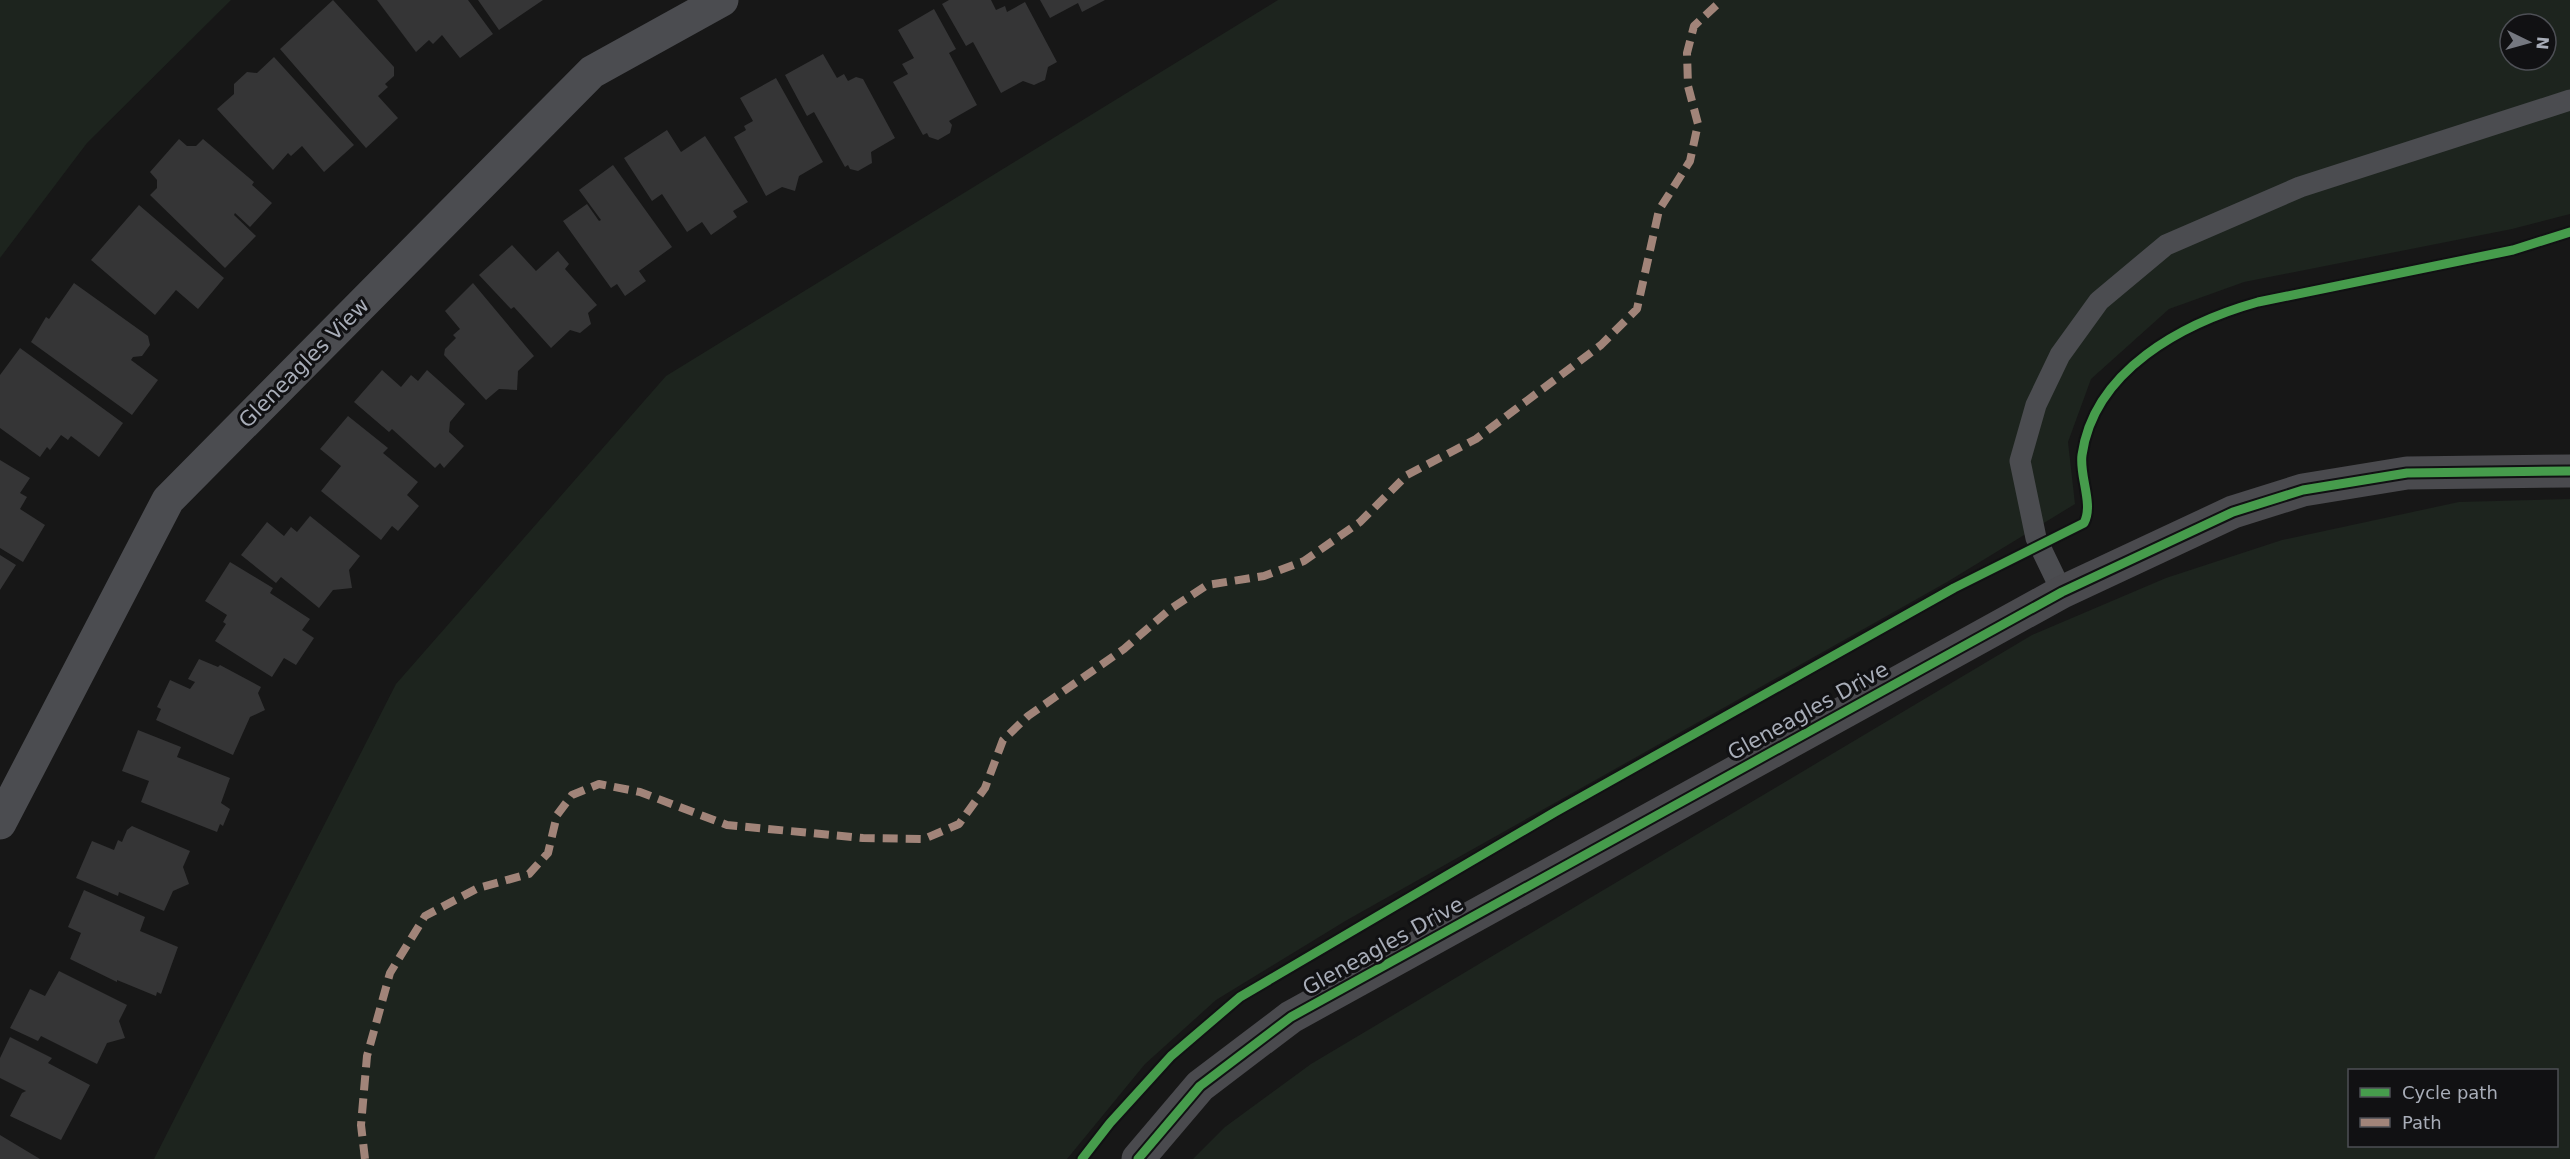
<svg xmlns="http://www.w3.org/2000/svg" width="2570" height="1159" viewBox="0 0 2570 1159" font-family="'DejaVu Sans',sans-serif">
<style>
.grass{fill:#1d241e;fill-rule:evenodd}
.building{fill:#353536}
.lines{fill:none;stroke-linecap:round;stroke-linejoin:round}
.lane{stroke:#4b4c50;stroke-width:21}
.street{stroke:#4b4c50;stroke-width:33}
.secondary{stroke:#4a4a4e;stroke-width:33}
.quiet{stroke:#a18479;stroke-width:8;stroke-dasharray:15 8;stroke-linecap:butt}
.cycleway-casing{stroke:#111113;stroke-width:13}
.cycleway{stroke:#469c4c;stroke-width:9}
.labels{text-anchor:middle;stroke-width:6;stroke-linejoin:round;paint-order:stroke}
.street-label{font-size:21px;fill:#a8adb8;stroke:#111113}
</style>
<rect width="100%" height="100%" fill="#171717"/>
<path class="grass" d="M0,0H231L87,143L0,258Z
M1278,0H2570V214L2512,229L2244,282L2169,309L2091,379L2068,442L2075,504L1947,582L1347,920L1216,1000L1145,1064L1067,1159H154L396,684L666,376ZM2510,24H2546V60H2510Z
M2570,499V1159H1193L1225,1127L1311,1064L2032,635L2166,578L2282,540L2459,502ZM2350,1070H2556V1146H2350Z"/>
<path class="building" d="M333,0L394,67V76L385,84L388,87L378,96L398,118L366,148L280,49Z
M377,0H468L493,34L460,58L442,35L433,44L429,40L416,52Z
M478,0H543L499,30Z
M949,0H991L996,10L1005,6L1007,12L1025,2L1057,62L1048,67L1045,80L1034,85L1023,81L1001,93L973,42L966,46L942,4Z
M1040,0H1105L1082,12L1078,3L1050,18Z
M934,9L956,49L949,53L977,105L949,121L952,125L950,133L938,140L929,137L927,133L923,135L893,82L908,74L902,64L914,58L898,30Z
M823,54L837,78L844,74L848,81L856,77L863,79L895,138L871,152L872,163L858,171L850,169L848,165L845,167L814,112L807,116L785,75Z
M274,57L354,145L324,172L302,146L291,156L288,153L273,170L217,109L234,94V84L247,72L257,73Z
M776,78L823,162L799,176L795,191L782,187L766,196L734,137L746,130L744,126L753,121L740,98Z
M667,130L681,152L705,136L748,202L733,211L737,217L711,235L702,222L687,232L662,194L652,201L624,158Z
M179,139L187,146H196L203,139L254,182L252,185L272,203L250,227L235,213L234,215L256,236L225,268L150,195L157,188V180L150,172Z
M613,165L672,247L639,271L646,281L625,296L617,284L611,288L563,221L587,204L599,221L601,220L579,190Z
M139,205L224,278L198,309L176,290L155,315L91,260Z
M512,245L536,271L558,251L569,264L565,269L597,305L588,313L591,324L580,333L570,330L551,348L514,307L511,309L479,275Z
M74,283L148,336L150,345L142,356L133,357L131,360L158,380L132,415L31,342L46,317L49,319Z
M473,283L534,356L518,371L517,390L499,389L486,400L444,355L445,349L456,338L453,335L460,329L445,311Z
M20,348L123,423L99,457L71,436L68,440L61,435L50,450L47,447L40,457L0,428V375Z
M382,370L401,387L411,375L418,381L427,370L465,404L450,422L449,432L464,446L444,468L440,463L435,468L392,429L389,432L354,402Z
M348,416L388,448L383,453L418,482L407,495L419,506L398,531L392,526L381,540L321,491L341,466L320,449Z
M0,460L30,478L20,493L27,497L20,509L45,525L23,562L0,548Z
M310,516L360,556L349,570L352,588L333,590L319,608L281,577L276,583L241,555L267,522L284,536L291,527L297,532Z
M0,555L16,565L0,590Z
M230,562L273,588L270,593L310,619L302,630L314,638L296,665L284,658L272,677L215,641L226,624L223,622L227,615L205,601Z
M199,659L218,667L220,665L261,687L258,693L265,710L250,717L233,755L156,720L161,709L157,707L170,680L190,689L195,682L188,679Z
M138,730L181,747L177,757L230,778L221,803L230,809L223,826L220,824L217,832L141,802L149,781L122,771Z
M132,826L190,851L183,867L189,884L173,891L164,911L119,892L118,896L76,878L92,841L114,850L118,840L122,842L127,830Z
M84,890L145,917L140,931L178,947L161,994L157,992L156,996L117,980V982L70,959L81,933L68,927Z
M59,971L127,1005L119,1021L125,1038L107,1043L97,1064L41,1036L38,1041L10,1028L30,989L45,996Z
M10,1037L52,1058L48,1063L90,1085L61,1140L10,1116L22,1093L26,1091L0,1078V1058Z
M0,1135L40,1159H0Z"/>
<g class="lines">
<path class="lane" d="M2062,592L2036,538L2020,461L2036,405L2060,355L2099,301L2166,245L2300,187L2570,100"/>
<path class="street" d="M0,823L168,500L592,72L722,0"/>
<path class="secondary" d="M1138,1159L1200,1086L1291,1017L2062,592L2233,512L2303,490L2407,473L2570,471"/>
<path class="quiet" d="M365,1159L361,1125L367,1056L390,973L425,916L478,888L529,874L548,853L557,815L572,795L599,784L640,792L727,825L863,838L924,839L959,824L985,788L1003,740L1028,716L1124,649L1169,610L1207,585L1264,576L1304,561L1360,522L1407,475L1476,439L1601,345L1637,309L1659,210L1690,161L1698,124L1688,86L1687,53L1694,26L1722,0"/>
<g class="cycleway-casing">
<path id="cycleway" d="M1082,1159L1110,1123L1171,1056L1240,997L1555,812L1954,588L2084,523C2094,504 2079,476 2082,455C2094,370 2183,323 2258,302L2513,250L2570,232
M1138,1159L1200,1086L1291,1017L2062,592L2233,512L2303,490L2407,473L2570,471"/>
</g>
<use href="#cycleway" class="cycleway"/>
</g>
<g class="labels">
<g class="street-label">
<text transform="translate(304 363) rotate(-45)" y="7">Gleneagles View</text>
<text transform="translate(1808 711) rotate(-29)" y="7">Gleneagles Drive</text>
<text transform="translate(1383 946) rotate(-29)" y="7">Gleneagles Drive</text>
</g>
</g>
<rect x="2348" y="1069" width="210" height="78" fill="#111113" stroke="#4d4f55" stroke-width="1.5"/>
<rect x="2360" y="1088" width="30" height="9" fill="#469c4c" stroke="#4d4f55" stroke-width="1.5"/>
<text x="2402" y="1099" font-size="18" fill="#a8adb8">Cycle path</text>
<rect x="2360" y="1118" width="30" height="9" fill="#a18479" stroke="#4d4f55" stroke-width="1.5"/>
<text x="2402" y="1129" font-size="18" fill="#a8adb8">Path</text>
<g transform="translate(2528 42) rotate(95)"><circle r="28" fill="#111113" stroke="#4d4f55" stroke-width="1.5"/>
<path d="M0-4.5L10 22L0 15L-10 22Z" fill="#757880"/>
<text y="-9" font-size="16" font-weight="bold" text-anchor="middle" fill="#a8adb8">N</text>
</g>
</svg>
